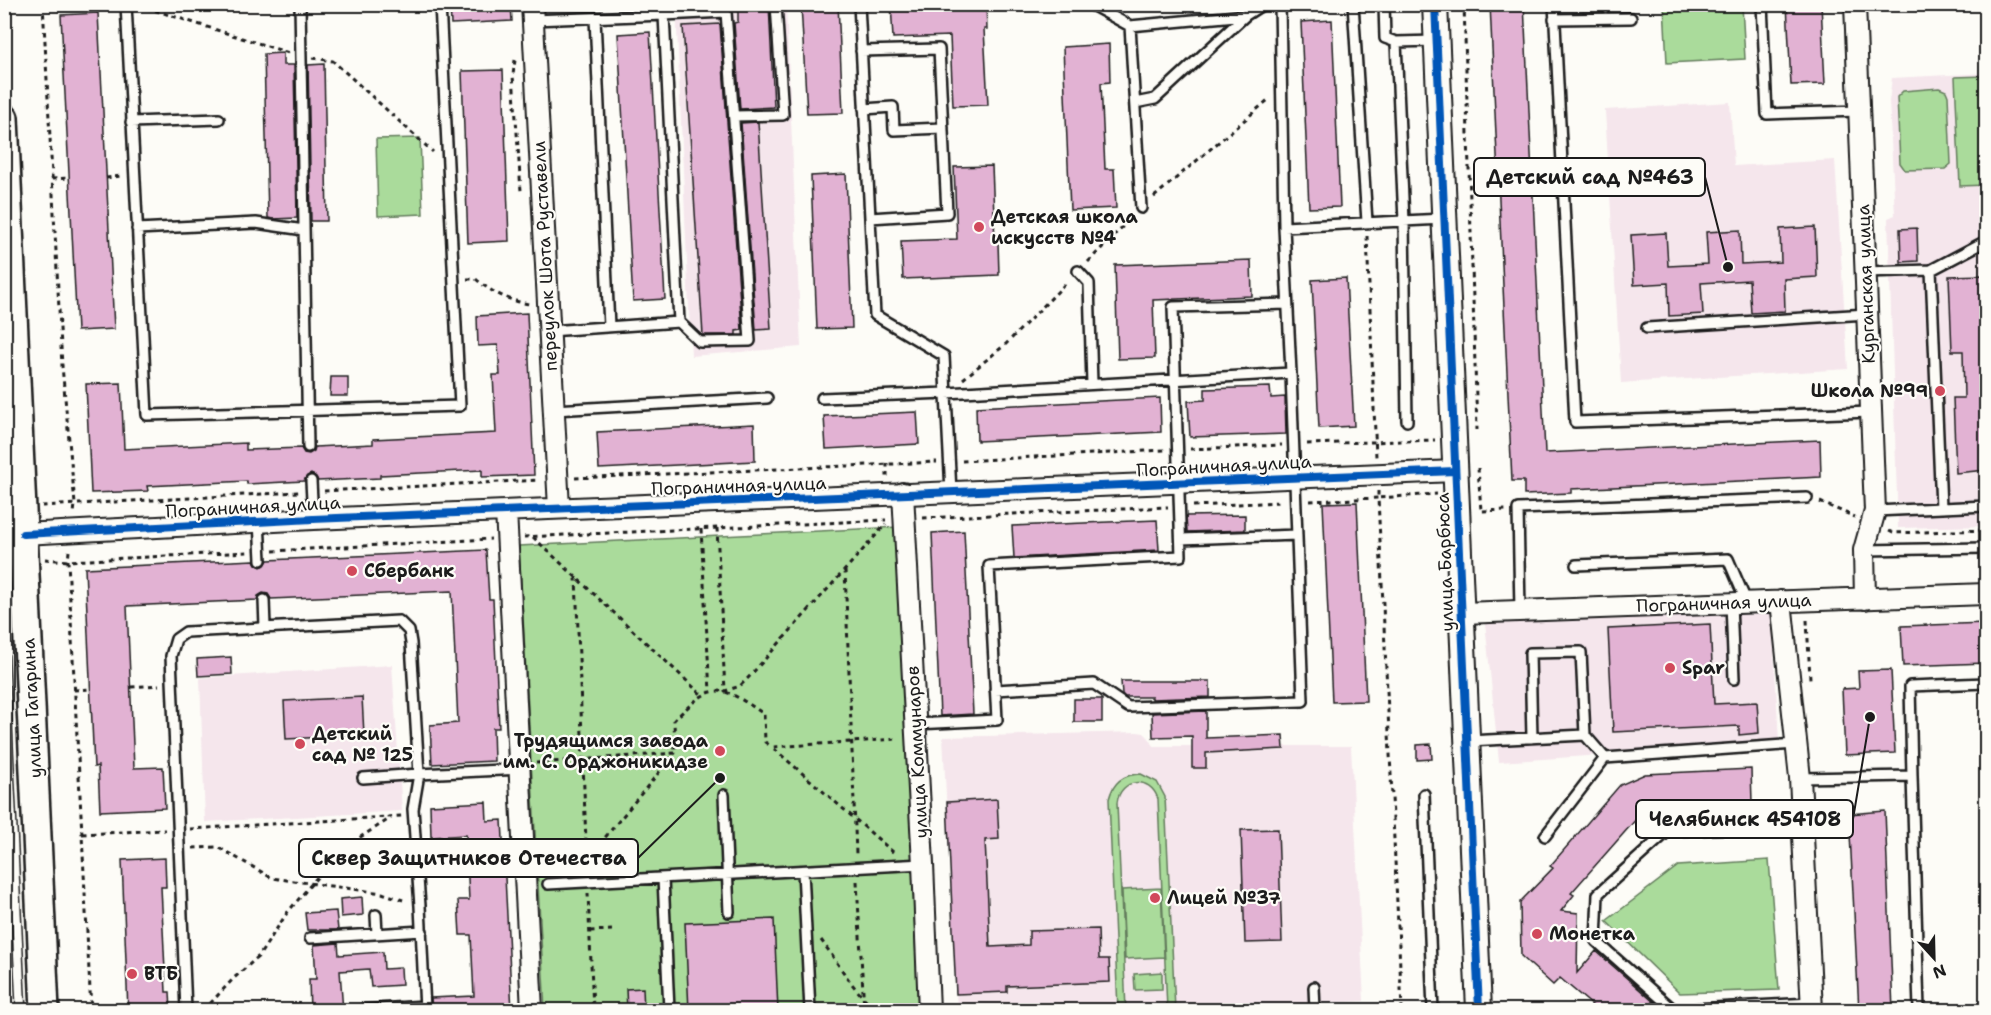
<svg xmlns="http://www.w3.org/2000/svg" width="1991" height="1015" viewBox="0 0 1991 1015" font-family="'Shantell Sans',sans-serif">
<style>
.built{fill:#f5e6ec}
.green{fill:#aadb9b;stroke:#637c5c;stroke-width:1.5}
.building{fill:#e2b2d3;stroke:#1c1c1c;stroke-width:1.5}
.lines{fill:none;stroke-linecap:round;stroke-linejoin:round}
.service-casing{stroke:#1c1c1c;stroke-width:14}
.minor-casing{stroke:#1c1c1c;stroke-width:24}
.tertiary-casing{stroke:#1c1c1c;stroke-width:28}
.secondary-casing{stroke:#1c1c1c;stroke-width:32}
.path{stroke:#1c1c1c;stroke-width:3;stroke-dasharray:4.5 4.5;stroke-linecap:butt}
.service{stroke:#fdfcf7;stroke-width:9}
.minor{stroke:#fdfcf7;stroke-width:20}
.tertiary{stroke:#fdfcf7;stroke-width:24}
.secondary{stroke:#fdfcf7;stroke-width:27}
.tram{stroke:#1c1c1c;stroke-width:1.5}
.cycleway-casing{stroke:#fdfcf7;stroke-width:11}
.cycleway{stroke:#0057b8;stroke-width:8}
.poi-dot{fill:#d1495b;stroke:#fdfcf7;stroke-width:2}
.labels{text-anchor:middle;stroke-width:4.5;stroke-linejoin:round;paint-order:stroke}
.poi-label{font-size:18px;font-weight:bold;fill:#1c1c1c;stroke:#fdfcf7;text-anchor:start}
.street-label{font-size:18px;fill:#1c1c1c;stroke:#fdfcf7}
.leader{fill:none;stroke:#1c1c1c;stroke-width:2}
.callout-dot{fill:#1c1c1c;stroke:#fdfcf7;stroke-width:2}
.callout{fill:#fdfcf7;stroke:#1c1c1c;stroke-width:2}
.callout-label{font-size:20px;text-anchor:middle;font-weight:bold;fill:#1c1c1c}
</style>
<rect width="100%" height="100%" fill="#fdfcf7"/>
<filter id="ink" filterUnits="userSpaceOnUse"><feTurbulence type="fractalNoise" baseFrequency=".0167" numOctaves="2"/><feDisplacementMap in="SourceGraphic" scale="12" xChannelSelector="R" yChannelSelector="G"/><feConvolveMatrix kernelMatrix="1 2 1 2 8 2 1 2 1" color-interpolation-filters="sRGB"/></filter>
<g filter="url(#ink)">
<path class="built" d="M786,5L801,347L691,356L676,6Z
M1986,73V526L1898,528L1888,218L1895,215L1889,101L1892,78Z
M1730,102L1734,166L1835,160L1848,369L1621,383L1605,110Z
M1772,614L1779,743L1499,762L1485,622Z
M392,665L402,811L205,822L200,678Z
M1137,732L1144,733L1149,738L1154,746H1351L1364,1001L1252,1007V1010H957L943,737Z"/>
<path class="green" d="M1664,5H1742L1745,59L1667,63Z
M1986,76V185L1960,186L1955,77Z
M1939,88L1946,91L1948,96L1951,164L1945,169L1905,170L1900,163L1897,97L1903,91Z
M420,138L423,214L378,216L376,139Z
M899,527L918,1010H545L519,546Z
M1141,774L1157,782L1165,797L1175,1010H1167L1158,799C1150,775 1120,778 1117,803L1126,1010H1118L1109,799C1113,782 1124,774 1141,774Z
M1769,860L1779,990L1680,993L1606,921L1678,866Z
M1161,888L1164,957L1125,959L1122,890Z
M1162,972V989L1135,990L1134,974Z"/>
<path class="building" d="M450,4H511L512,21L451,24Z
M738,4H769L774,107L740,109L734,23L738,22Z
M801,4H838L843,113L807,114Z
M891,4H986L987,29H984L988,105L953,106L950,36L893,38Z
M1490,4H1524L1545,453L1820,440L1821,477L1571,489V493L1524,495V481H1512Z
M1787,4H1821L1825,84L1791,85Z
M98,13L114,329L77,331L61,15Z
M1332,20L1340,207L1309,208L1301,22Z
M720,24L742,330L736,331V335H703L683,26Z
M650,32L665,299L633,301L618,34Z
M1109,44L1110,82L1101,83L1105,169H1114L1116,208L1070,210L1063,47Z
M283,53V65H294L297,218L273,219L268,218L264,54Z
M324,64L327,221H311L308,65Z
M503,70L509,241L468,243L462,71Z
M758,122L771,329L756,330L741,123Z
M992,166L995,242H998L999,275L903,279L901,241L957,239L954,167Z
M846,174L852,328L817,329L811,176Z
M1815,227L1817,277L1784,279L1785,311L1751,313L1749,280L1701,283L1703,314L1669,316L1668,283L1634,285L1631,235L1666,233L1668,266L1708,264L1706,232L1740,230L1741,264L1781,262L1780,229Z
M1917,228L1918,261L1901,262L1900,229Z
M1251,260L1252,296L1153,300L1155,358L1118,359L1115,265Z
M1986,275V470L1956,473L1953,398H1964L1963,351H1952L1949,276Z
M1346,278L1354,426L1319,428L1312,280Z
M527,313L534,475L482,477V470L380,475V478L318,481L316,477L311,474L307,476L304,481L247,484V481L147,486L148,491L91,493L86,384L121,383L124,449L246,443V450L301,448L304,453L309,454L314,451L315,447L373,444V439L496,433L493,375H500L498,345L478,346L477,316Z
M331,377H348V396H330Z
M1270,387L1271,398L1285,397L1286,434L1190,437L1188,401L1205,400V389Z
M1160,398L1161,432L977,441L976,407Z
M917,412L919,444L826,449L824,416Z
M754,424L755,461L599,469L597,432Z
M1357,502L1366,701L1332,702L1323,503Z
M1245,515V530L1187,532L1186,516Z
M1157,520L1159,550L1014,558L1012,526Z
M964,531L973,714L940,716L932,533Z
M486,550L489,599H493L499,728H493L494,761L432,764L430,725L458,723L452,591L271,599L268,594L263,593L258,596L257,600L127,606L134,768L163,767L165,808L100,811L98,766L94,767L85,568L254,560L256,564L261,567L265,565L268,560Z
M1986,623V663L1903,666L1901,626Z
M1710,624L1714,704L1757,702L1759,733L1739,735V726L1613,732L1608,629Z
M231,657L232,674L198,676L197,659Z
M1891,670L1895,753L1845,755L1842,689L1859,688L1858,671Z
M1121,681H1210V697L1152,699V697H1125L1122,694Z
M362,697L364,735L286,739L284,701Z
M1074,699H1102V722H1074Z
M1206,711V738L1283,735L1284,749L1206,753V768H1192V736L1153,737L1152,713Z
M1431,744L1432,759L1417,760V745Z
M1751,769L1752,803L1646,808L1571,893L1574,895L1561,911L1578,913L1577,973L1596,951L1664,1011H1599L1560,978L1553,985L1521,956L1520,902L1553,868L1550,866L1620,785L1645,774Z
M997,799L999,839L985,840L990,947L1029,945V931L1098,929L1099,959H1109L1110,982L1007,986V992L956,994L947,802Z
M486,802L487,821L502,820L512,1011H432L431,998L474,996L471,935H460L458,900H469L466,835L431,837L430,805Z
M1885,811L1893,1011H1859L1849,814Z
M1278,829L1282,942L1245,943L1241,830Z
M165,858L166,887H161L166,992H170L171,1011H128L122,860Z
M362,897L363,915L341,917L340,899Z
M336,911L338,930H307L305,913Z
M774,919L778,1011H689L685,923Z
M338,943L339,955L383,952L384,969L401,968L402,985L371,987L369,969L340,971L343,1011H310L309,979H316L314,945Z
M643,988L644,1011H627L626,989Z"/>
<g class="lines">
<g class="service-casing">
<path id="service" d="M126,4L147,415L460,406L440,4
M300,4L308,447
M859,4L875,315L944,356L951,492
M1090,4L1130,26L1141,208
M1353,4L1367,222
M1384,4L1385,38L1396,42L1436,41
M1554,4L1575,422L1871,412
M1762,4L1767,114L1859,111
M664,15L726,12L750,341L700,342L679,322
M595,18L609,327
M1554,19L1631,18
M533,20L664,15L679,322L549,331
M1130,26L1246,15L1263,4
M1396,42L1404,221L1407,421
M861,51L939,49L947,213L870,218
M1135,103L1155,99L1246,15
M864,109L893,107L894,130L943,128
M734,116L783,115L776,4
M131,122L219,119
M1284,227L1443,219
M137,229L256,223L304,230
M1931,270L1986,241
M1078,271L1089,283L1092,384
M1865,272L1931,270L1941,508
M1647,328L1867,314
M822,398L946,393L1291,373L1284,227L1280,4
M554,410L767,398
M311,481L313,519
M1875,511L1986,506
M259,521L261,560
M1181,539L1297,535
M1864,550L1986,548
M1576,565L1728,559L1747,603
M264,600L265,627
M1731,603L1734,679
M1520,611L1518,509L1807,498
M995,690L1094,684L1128,707L1303,701L1291,373
M916,724L997,720L989,566L1181,556L1173,307L1287,304
M1532,738L1530,653L1581,652L1585,735
M1468,741L1585,735L1605,758
M1912,776L1919,1010
M363,778L419,774L413,809L420,906L425,1010
M1800,778L1912,776L1910,686L1986,683
M1424,794L1433,1010
M724,795L729,912
M1802,825L1668,831L1598,894L1596,941L1674,1010L1812,1003
M1545,836L1605,758L1796,744
M803,871L810,1010
M663,878L669,1010
M548,884L923,864
M376,915L377,934
M310,938L422,931
M1314,987L1315,1010
M186,1010L171,656L176,639L186,632L399,621L409,631L411,643L419,774L520,769
M362,1010L425,1006"/>
</g>
<g class="minor-casing">
<path id="minor" d="M532,4L559,508
M1855,4L1875,511L1864,550L1865,599
M903,493L923,864L929,1010
M506,511L532,1010
M23,534L313,519L1455,471
M1781,601L1800,778L1812,1010
M1462,613L1986,594"/>
</g>
<g class="tertiary-casing">
<path id="tertiary" d="M1435,4L1479,1010"/>
</g>
<g class="secondary-casing">
<path id="secondary" d="M4,118L45,1010"/>
</g>
<path class="path" d="M43,4L62,366L75,504L74,514
M1464,4L1477,430
M138,5L289,53
M43,6L113,5
M313,58L333,61L433,152
M515,60L513,75L521,191
M106,178L121,176
M52,179L69,178
M1154,197L1268,100
M1367,236L1376,457
M1088,262L1132,217
M467,279H476C490,292 510,301 529,304
M963,379L1006,344L1068,281
M1307,444L1435,440
M1190,449L1282,445
M962,461L1165,450
M887,463V477
M1478,468L1481,511L1506,510
M575,478L937,462
M324,491L539,480
M1378,491V498L1437,494
M1310,501L1378,498L1402,1010
M1820,502L1855,517
M42,506L299,492
M1193,506L1282,502
M923,518L1168,507
M717,528L725,691L740,686L748,678L886,524
M701,529L710,692
M1889,531L1893,533L1986,530
M524,537L886,520
M533,537L703,696
M69,551L68,561L91,1010
M273,551L491,539
M45,559L68,561L248,552
M845,570L856,854
M576,577L587,869
M1807,620L1810,679
M131,687L159,685
M74,690L90,689
M536,763L675,753L674,720C714,681 719,684 764,714L765,742L772,747
M190,829L402,816
M82,834L165,830
M193,848L218,847L272,878L382,893L406,901
M893,852L772,747L897,739
M588,858L675,753
M857,881L864,1010
M588,893L593,1010
M590,931L612,930
M821,940C839,964 853,991 877,1010
M204,1010L234,978L259,956L287,913L329,863L346,846L391,818"/>
<use href="#service" class="service"/>
<use href="#minor" class="minor"/>
<use href="#tertiary" class="tertiary"/>
<use href="#secondary" class="secondary"/>
<path class="tram" d="M4,555L26,1010
M4,769L16,1010"/>
<g class="cycleway-casing">
<path id="cycleway" d="M1435,4L1479,1010
M23,534L313,519L1455,471"/>
</g>
<use href="#cycleway" class="cycleway"/>
</g>
</g>
<g class="poi-dot">
<circle cx="979" cy="227" r="6"/>
<circle cx="1940" cy="391" r="6"/>
<circle cx="352" cy="571" r="6"/>
<circle cx="1670" cy="668" r="6"/>
<circle cx="300" cy="744" r="6"/>
<circle cx="720" cy="751" r="6"/>
<circle cx="1155" cy="898" r="6"/>
<circle cx="1537" cy="934" r="6"/>
<circle cx="132" cy="974" r="6"/>
</g>
<g class="labels">
<g class="poi-label">
<text x="991" y="223">Детская школа<tspan x="991" dy="21">искусств №4</tspan></text>
<text x="1928" y="397" text-anchor="end">Школа №99</text>
<text x="364" y="577">Сбербанк</text>
<text x="1682" y="674">Spar</text>
<text x="312" y="740">Детский<tspan x="312" dy="21">сад № 125</tspan></text>
<text x="708" y="747" text-anchor="end">Трудящимся завода<tspan x="708" dy="21">им. С. Орджоникидзе</tspan></text>
<text x="1167" y="904">Лицей №37</text>
<text x="1549" y="940">Монетка</text>
<text x="144" y="980">ВТБ</text>
</g>
<g class="street-label">
<text transform="translate(545 256) rotate(-93)" y="6">переулок Шота Руставели</text>
<text transform="translate(1866 284) rotate(-92)" y="6">Курганская улица</text>
<text transform="translate(1224 466) rotate(-3)" y="6">Пограничная улица</text>
<text transform="translate(739 486) rotate(-2)" y="6">Пограничная улица</text>
<text transform="translate(253 507) rotate(-3)" y="6">Пограничная улица</text>
<text transform="translate(1445 562) rotate(-92)" y="6">улица Барбюса</text>
<text transform="translate(1724 603) rotate(-2)" y="6">Пограничная улица</text>
<text transform="translate(32 708) rotate(-93)" y="6">улица Гагарина</text>
<text transform="translate(917 752) rotate(-93)" y="6">улица Коммунаров</text>
</g>
</g>
<path class="leader" d="M1728 267L1705 177M1870 717L1853 819M720 778L638 858"/>
<g class="callout-dot">
<circle cx="1728" cy="267" r="6"/>
<circle cx="1870" cy="717" r="6"/>
<circle cx="720" cy="778" r="6"/>
</g>
<g class="callout">
<rect x="1474" y="158" width="231" height="38" rx="6"/>
<rect x="1636" y="800" width="217" height="38" rx="6"/>
<rect x="299" y="839" width="339" height="38" rx="6"/>
</g>
<g class="callout-label">
<text x="1590" y="184">Детский сад №463</text>
<text x="1745" y="826">Челябинск 454108</text>
<text x="469" y="865">Сквер Защитников Отечества</text>
</g>
<rect width="1991" height="1015" fill="none" stroke="#fdfcf7" stroke-width="24"/>
<rect x="12" y="12" width="1967" height="991" fill="none" stroke="#1c1c1c" stroke-width="2" filter="url(#ink)"/>
<g transform="translate(1934 958) rotate(158)" stroke="#fdfcf7" stroke-width="4.5" paint-order="stroke">
<path d="M0-4.5L10 22L0 15L-10 22Z" fill="#1c1c1c"/>
<text y="-9" font-size="16" font-weight="bold" text-anchor="middle" fill="#1c1c1c">N</text>
</g>
</svg>
